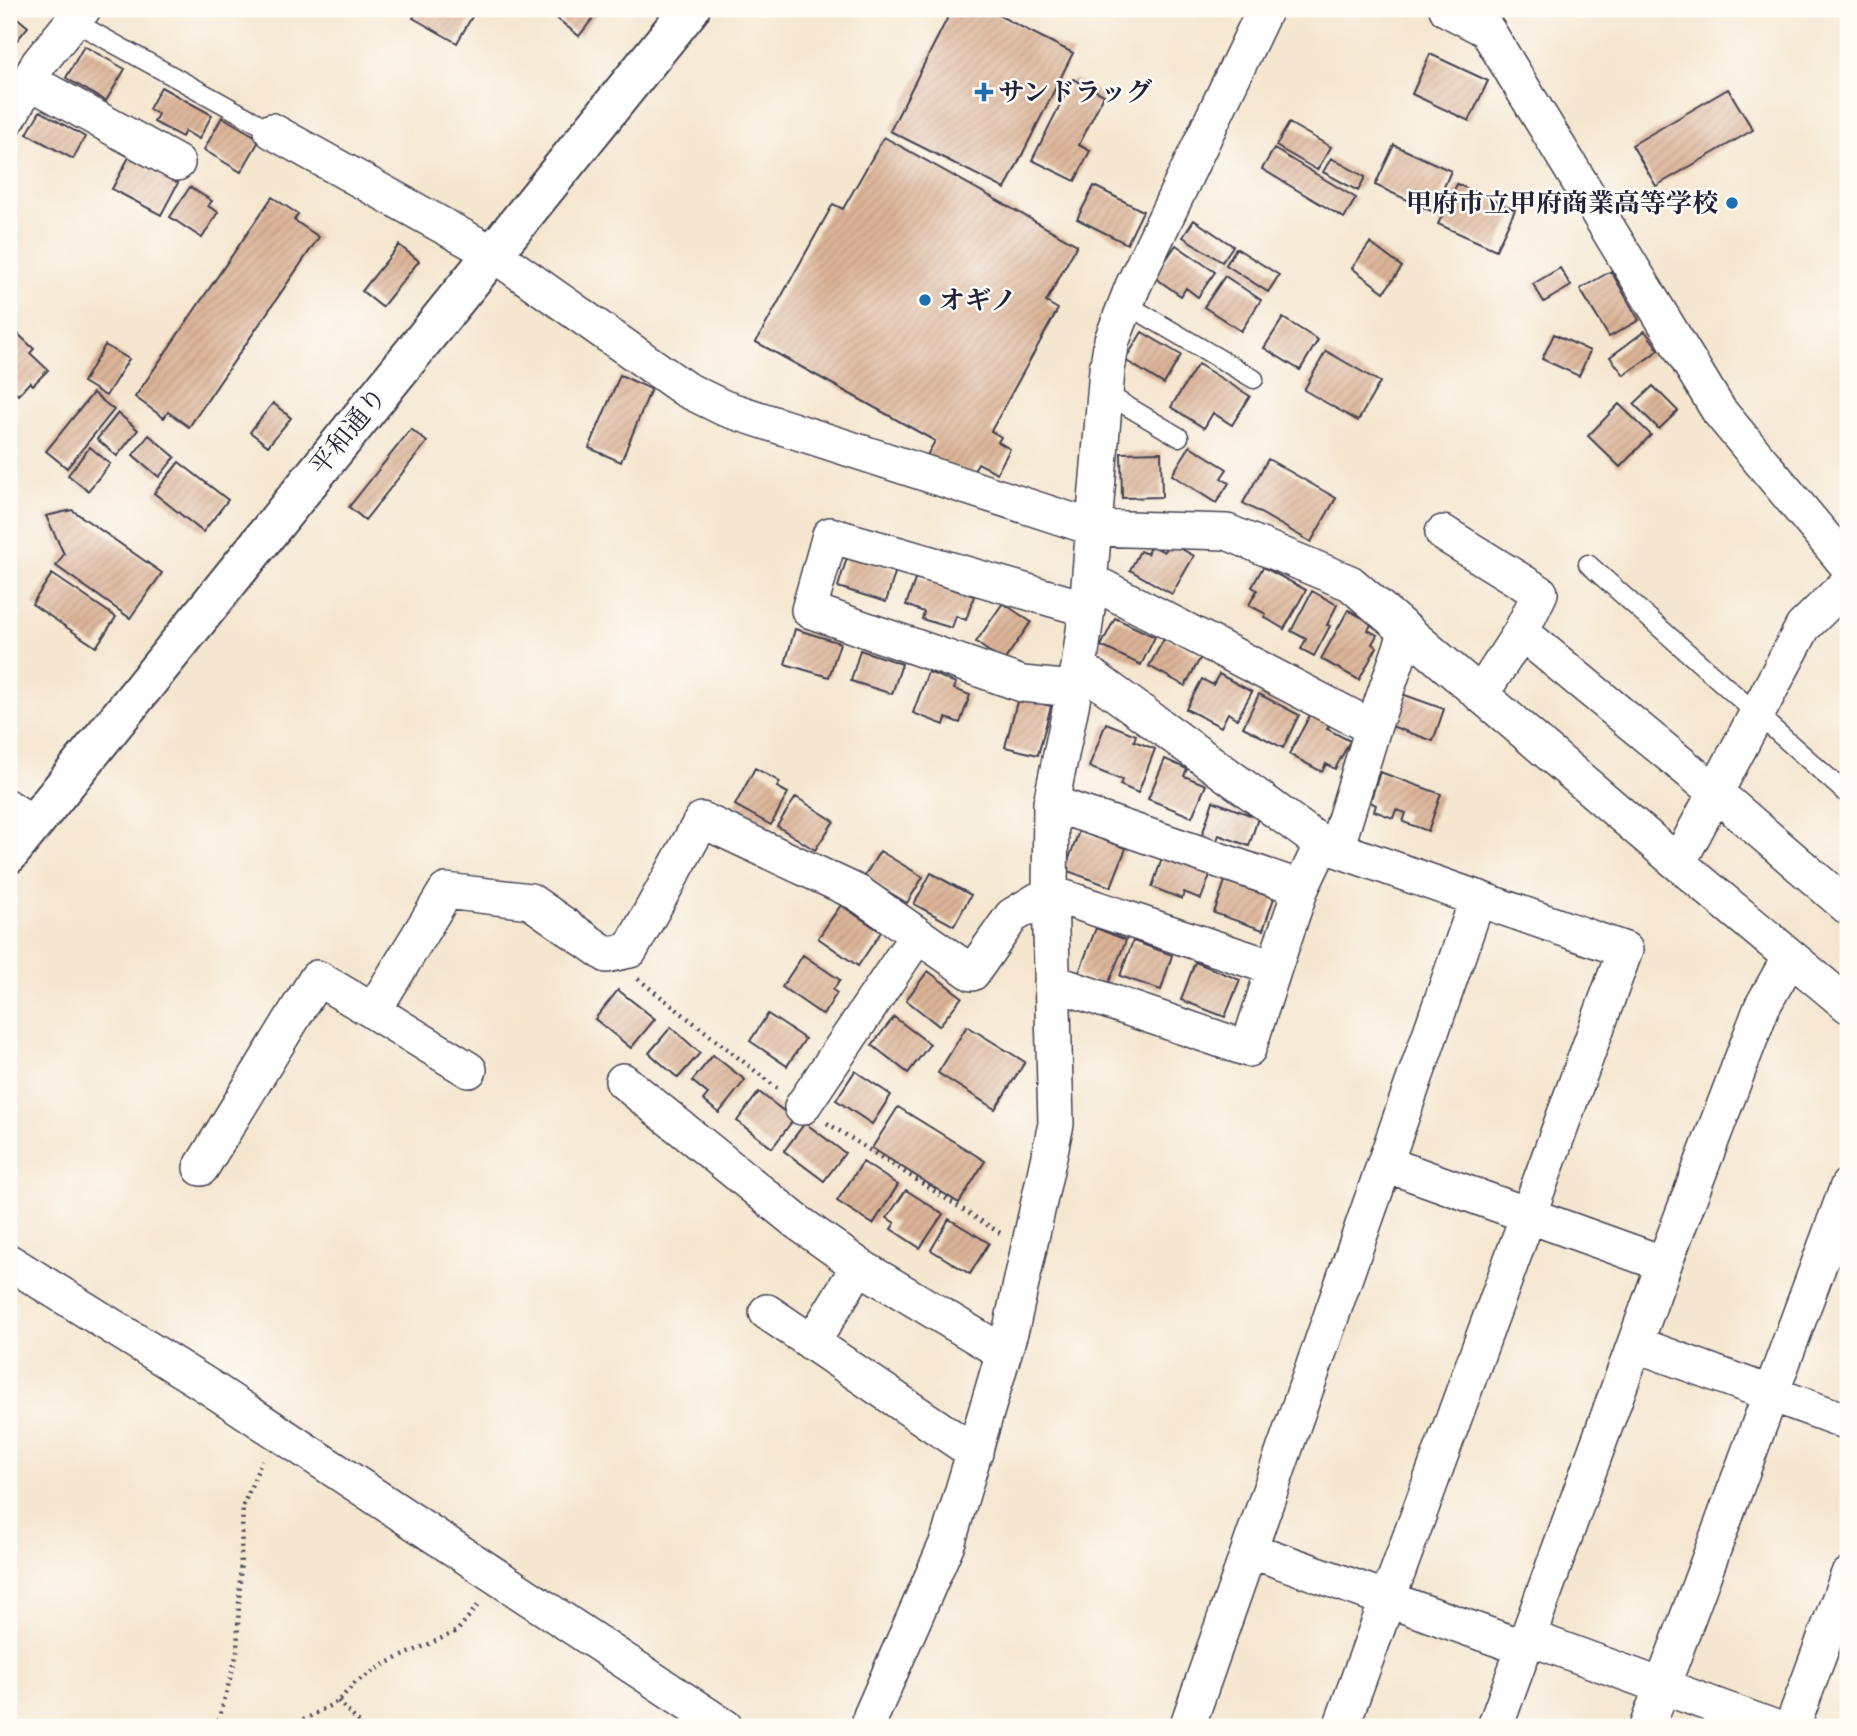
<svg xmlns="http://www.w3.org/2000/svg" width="1857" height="1736" viewBox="0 0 1857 1736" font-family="Alegreya,'Noto Serif JP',serif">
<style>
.building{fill:url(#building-hatch)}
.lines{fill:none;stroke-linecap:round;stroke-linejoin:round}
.lane-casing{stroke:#423f51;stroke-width:21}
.street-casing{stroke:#423f51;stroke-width:38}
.highway-casing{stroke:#423f51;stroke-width:42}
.path{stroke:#423f51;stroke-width:4.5;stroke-dasharray:2 5;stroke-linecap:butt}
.lane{stroke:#fff;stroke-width:18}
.street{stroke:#fff;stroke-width:35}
.highway{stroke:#fff;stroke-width:38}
.poi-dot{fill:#1f6fb2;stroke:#fdfcf7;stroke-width:2.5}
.labels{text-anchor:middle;stroke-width:5;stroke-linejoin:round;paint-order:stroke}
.poi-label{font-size:26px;font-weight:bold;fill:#22223b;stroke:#fdfcf7;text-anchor:start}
.street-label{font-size:26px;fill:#22223b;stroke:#fdfcf7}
</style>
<defs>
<pattern id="building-hatch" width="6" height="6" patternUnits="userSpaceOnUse" patternTransform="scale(1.75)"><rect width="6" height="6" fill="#dcb497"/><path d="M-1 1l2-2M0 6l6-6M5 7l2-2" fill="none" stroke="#bc9a83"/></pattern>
</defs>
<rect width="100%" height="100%" fill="#fdfcf7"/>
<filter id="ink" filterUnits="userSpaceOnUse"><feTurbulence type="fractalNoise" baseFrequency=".0143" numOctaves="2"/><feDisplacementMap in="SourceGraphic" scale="14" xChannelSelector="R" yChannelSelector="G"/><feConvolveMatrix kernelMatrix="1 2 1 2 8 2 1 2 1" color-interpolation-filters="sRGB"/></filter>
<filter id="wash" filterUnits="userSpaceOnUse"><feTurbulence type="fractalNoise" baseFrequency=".00686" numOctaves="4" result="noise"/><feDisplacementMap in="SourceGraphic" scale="28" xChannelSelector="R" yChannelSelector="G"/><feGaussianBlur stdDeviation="1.57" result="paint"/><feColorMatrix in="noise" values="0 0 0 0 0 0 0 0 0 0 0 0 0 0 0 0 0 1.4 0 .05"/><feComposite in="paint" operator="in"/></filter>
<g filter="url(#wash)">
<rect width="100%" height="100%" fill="#f5e6cf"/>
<g id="blocks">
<path class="building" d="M419,9H462L473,15L457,43L413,18Z
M545,9H591L597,13L579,36Z
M952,9H986L1073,53L1005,189L890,131Z
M9,11L28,27L9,50Z
M84,46L125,69L106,101L66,78Z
M1430,54L1488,81L1469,121L1412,94Z
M1073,79L1104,95L1079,145L1090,151L1075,181L1032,160Z
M161,87L212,115L199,139L185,131L182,137L154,122L158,114L149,109Z
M1728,89L1753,130L1656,186L1632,145Z
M40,111L85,137L73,159L27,134Z
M222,117L260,139L241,172L204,150Z
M1289,123L1331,147L1317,170L1276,146Z
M884,137L1077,245L1046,302L1058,309L991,431L1001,437L998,442L1010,449L997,473L978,463L972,474L926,457L935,441L756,342L833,204L843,209Z
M1394,145L1451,171L1433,212L1375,185Z
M1274,149L1356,198L1344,218L1262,169Z
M129,157L178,183L161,215L112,189Z
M1331,158L1365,177L1358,191L1323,172Z
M1457,184L1515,210L1496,250L1438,224Z
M1094,186L1143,211L1127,244L1077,219Z
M190,187L212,201L208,206L218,212L202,238L170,217Z
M272,197L298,214L294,220L319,237L189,427L168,412L164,418L135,397Z
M1194,220L1233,246L1222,262L1183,237Z
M1370,243L1402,267L1384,292L1352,268Z
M399,245L419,261L382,307L362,291Z
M1176,245L1215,272L1198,297L1186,288L1181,296L1154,277Z
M1236,248L1279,275L1268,292L1226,265Z
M1560,268L1571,286L1544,302L1533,284Z
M1611,271L1639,320L1609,337L1580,289Z
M1225,276L1261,300L1241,331L1204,307Z
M1283,318L1318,340L1300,370L1264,348Z
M1645,331L1659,350L1624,375L1610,357Z
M16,332L34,349L30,353L48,370L33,385L30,382L18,395L9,386V334L11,336Z
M1142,332L1181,355L1164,384L1125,360Z
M1554,334L1590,351L1579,376L1542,359Z
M105,345L129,359L106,396L83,382Z
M1326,351L1380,382L1358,421L1304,390Z
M1198,364L1250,396L1232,425L1213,413L1204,428L1171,407Z
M620,375L651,389L621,462L589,448Z
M1653,386L1678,411L1659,429L1634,404Z
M93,393L114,410L67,468L46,451Z
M273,403L291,418L268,446L250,432Z
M1619,404L1651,435L1620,467L1588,436Z
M118,413L138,430L117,456L97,439Z
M411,429L427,442L365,520L349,507Z
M149,435L175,457L159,477L133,455Z
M1190,446L1227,469L1221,478L1229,483L1216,503L1172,475Z
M90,447L110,464L88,491L68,475Z
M1161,452L1162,497L1122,498L1121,453Z
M1268,459L1336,498L1311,542L1243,503Z
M179,462L228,500L203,532L154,493Z
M72,510L162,573L130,618L56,566L64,554L46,516Z
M1169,542L1194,556L1172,594L1130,570L1140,551L1147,554L1151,545L1164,552Z
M848,554L896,570L886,602L838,587Z
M1263,567L1306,590L1284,629L1264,617L1266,614L1249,605L1257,590L1252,587Z
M52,574L116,617L96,647L32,604Z
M916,577L974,596L966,620L956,616L952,628L922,619L924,612L906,605Z
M1312,591L1337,605L1327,625L1330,626L1314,656L1301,649L1306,639L1291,631Z
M1003,603L1031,622L1003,662L976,642Z
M1348,610L1372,623L1368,630L1377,635L1372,644L1377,647L1359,680L1321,659Z
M1115,618L1155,637L1141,665L1101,646Z
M795,629L840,643L829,677L785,664Z
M1165,637L1201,657L1185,686L1149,666Z
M860,650L902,664L892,694L851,681Z
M928,672L956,683L954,689L970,695L960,723L946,718L944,725L913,713Z
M1219,674L1252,692L1237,719L1228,713L1221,727L1186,709L1202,679L1213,685Z
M1259,694L1299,715L1283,748L1243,727Z
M1402,694L1444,709L1433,741L1391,726Z
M1018,698L1051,706L1038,755L1005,747Z
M1310,715L1330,725L1327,729L1350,741L1335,769L1326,764L1322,772L1289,754Z
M1106,723L1136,735L1134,741L1155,749L1138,793L1120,785L1122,780L1089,767Z
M1165,759L1187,769L1184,776L1206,785L1192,817L1148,799Z
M755,768L780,782L777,787L788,793L771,825L735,805Z
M1380,772L1441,794L1428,831L1403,822L1406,813L1396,810L1393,818L1374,811L1376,805L1370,802Z
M796,797L834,821L815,850L777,826Z
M1213,801L1258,818L1249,846L1219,835L1216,843L1201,838Z
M1079,831L1126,848L1111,887L1065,870Z
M880,851L923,877L907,903L864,877Z
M1164,853L1212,870L1201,899L1184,892L1182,899L1152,887Z
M931,873L971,895L954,926L914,904Z
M1225,881L1274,898L1263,930L1214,913Z
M841,905L881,932L858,966L818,938Z
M1096,928L1126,940L1107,987L1078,975Z
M1133,941L1172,955L1161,990L1120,976Z
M803,955L840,980L833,990L837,993L823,1015L782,987Z
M1195,962L1240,980L1225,1017L1181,1000Z
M928,971L962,997L939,1026L906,1000Z
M618,990L655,1019L631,1048L595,1019Z
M768,1014L805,1039L787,1066L750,1041Z
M894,1017L930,1044L908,1073L872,1045Z
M967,1026L1025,1062L995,1109L938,1073Z
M671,1027L700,1053L678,1078L649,1053Z
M713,1055L745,1080L719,1113L703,1100L708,1094L692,1081Z
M855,1071L891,1095L872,1124L836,1100Z
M759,1092L794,1119L772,1148L737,1121Z
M898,1107L985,1161L959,1203L872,1148Z
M805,1123L845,1153L824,1181L784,1151Z
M863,1162L898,1185L873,1224L837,1201Z
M906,1190L943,1214L920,1248L891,1229L895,1223L887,1218Z
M949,1219L989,1243L970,1274L931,1250Z"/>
</g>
</g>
<g filter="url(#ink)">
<use href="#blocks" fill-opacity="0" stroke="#423f51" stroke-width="2"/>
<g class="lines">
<g class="lane-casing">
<path id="lane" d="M73,21L272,131
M1126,304L1254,379
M1105,393L1179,437
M1588,564L1848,795"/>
</g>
<g class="street-casing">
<path id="street" d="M1447,9L1487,30L1719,411L1848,566
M29,81L177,163
M9,117L39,63L83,9
M272,131L492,253L685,389L724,408L1094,528L1227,532L1350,583L1678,863L1848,1005
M1443,533L1540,593L1521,632L1715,792L1848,907
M1091,581L1373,728
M1079,667L1322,844L1625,950L1341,1727
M1075,689L1022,684L809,610L830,535L1087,609
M1481,694L1521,632
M1051,803L1301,888L1322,844
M9,808L33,824
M1336,849L1373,728L1407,631
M1678,863L1803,627L1848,583
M1052,982L1248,1049L1274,968
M469,1070L373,1011L446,891L530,901L607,955L630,950L702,820L858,893L972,973L1012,916L1050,893L1274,968L1301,888
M623,1081L796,1221L859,1266L1004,1353
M802,1107L917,936
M1386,1164L1664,1264
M201,1168L317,978L373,1011
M9,1262L206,1385L725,1727
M767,1312L975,1453
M812,1343L859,1266
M1635,1344L1848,1422
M1250,1550L1524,1648
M1528,1637L1773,1727
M869,1727L871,1716L948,1541L1012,1325L1056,1124L1050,893L1051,803L1079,667L1087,609L1107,370L1112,340L1133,286L1265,9
M1187,1727L1478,898
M1495,1727L1664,1264L1762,1007L1790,957
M1647,1727L1848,1186
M1792,1727L1848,1576"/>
</g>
<g class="highway-casing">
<path id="highway" d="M9,854L690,9"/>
</g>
<path class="path" d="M638,979L777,1088
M827,1123L1000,1233
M338,1701L363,1727
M217,1727L237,1653L243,1506L262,1460
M291,1727L338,1701L356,1682L385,1664L457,1631L479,1604"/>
<use href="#lane" class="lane"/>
<use href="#street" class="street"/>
<use href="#highway" class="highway"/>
</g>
</g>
<g class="poi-dot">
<path d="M980.5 81.5h7v7h7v7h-7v7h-7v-7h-7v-7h7z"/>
<circle cx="1732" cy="203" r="7"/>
<circle cx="925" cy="300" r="7"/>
</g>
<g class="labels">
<g class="poi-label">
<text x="998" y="101">サンドラッグ</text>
<text x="1718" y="212" text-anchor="end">甲府市立甲府商業高等学校</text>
<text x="939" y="309">オギノ</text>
</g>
<g class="street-label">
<text transform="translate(348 431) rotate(-51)" y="9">平和通り</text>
</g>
</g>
<rect width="1857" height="1736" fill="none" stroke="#fdfcf7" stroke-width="35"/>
</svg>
